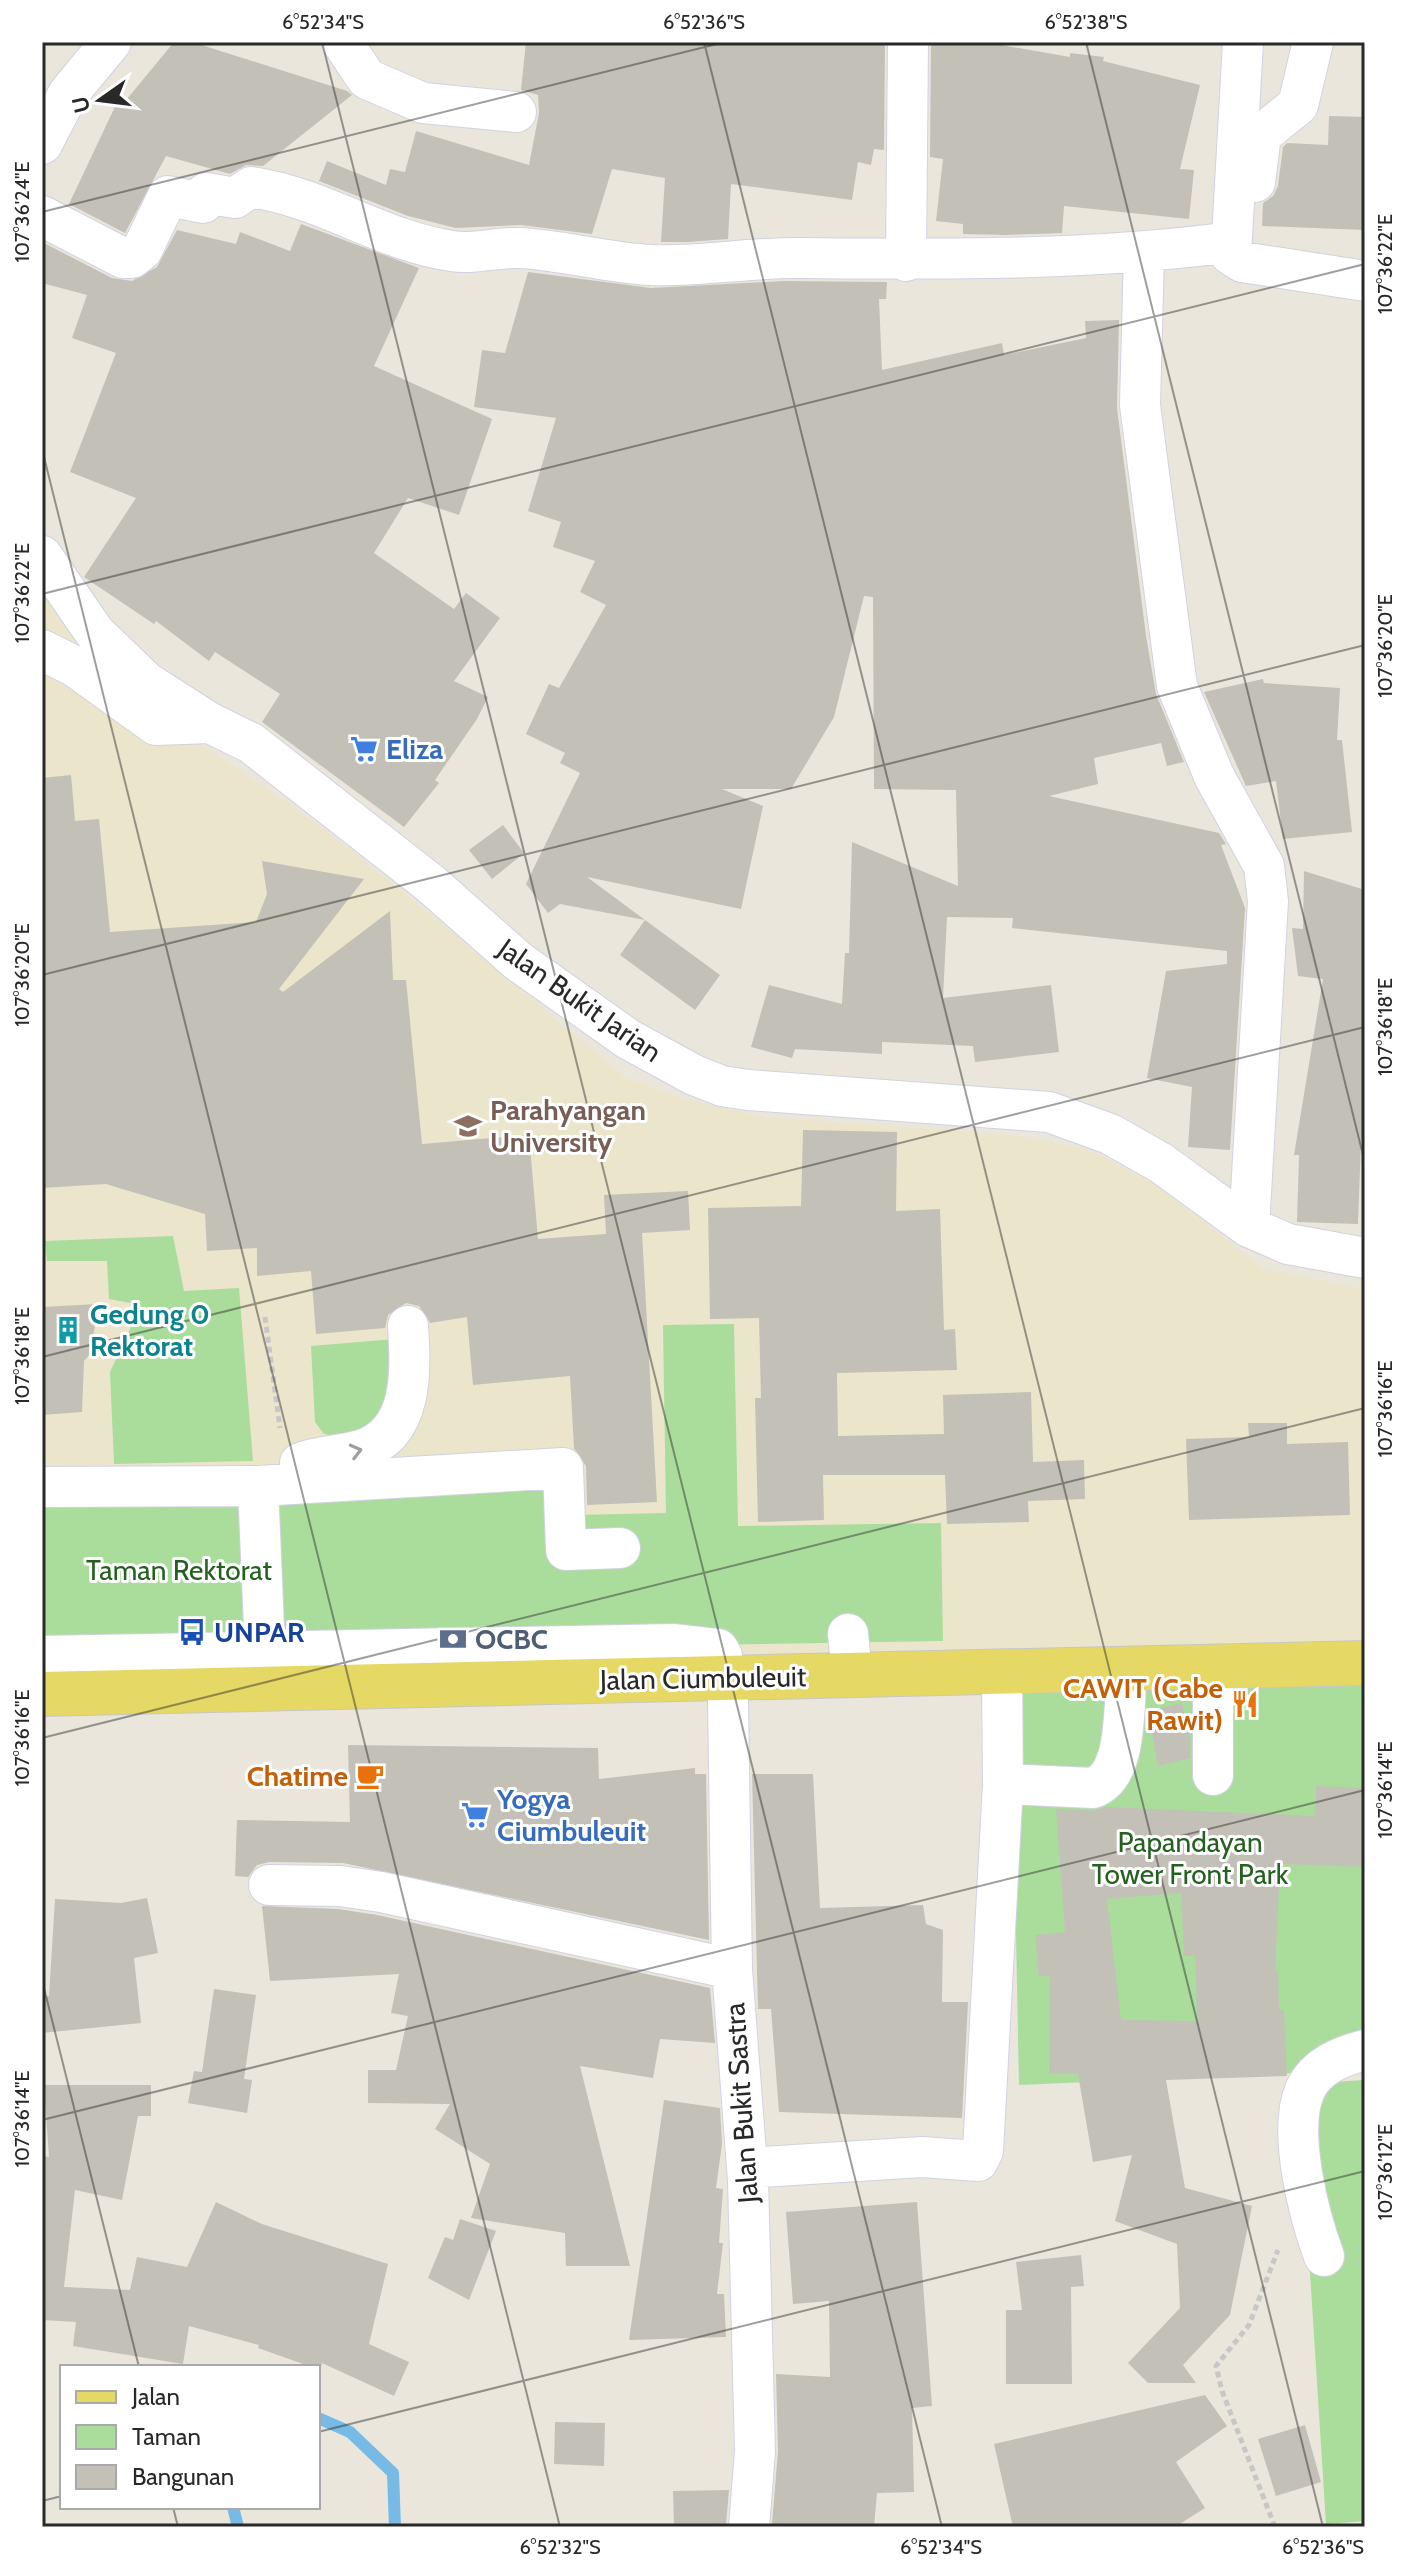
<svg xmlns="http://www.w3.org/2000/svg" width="1407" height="2569" viewBox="0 0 1407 2569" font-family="Cabin,sans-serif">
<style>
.education{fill:#ebe5cc}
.green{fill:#aadd9c}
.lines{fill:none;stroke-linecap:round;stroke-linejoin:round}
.stream{stroke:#76bae5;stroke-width:12}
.building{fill:#c3c0b7;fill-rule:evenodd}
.minor-casing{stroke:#d1d2e1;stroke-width:42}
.major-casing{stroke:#c7c7c7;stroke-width:46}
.path{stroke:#c7c7c7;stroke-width:5;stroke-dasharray:6 4;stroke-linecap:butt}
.minor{stroke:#fff;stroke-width:40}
.major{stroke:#e6d865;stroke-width:44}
.oneway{stroke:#9f9f9f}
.ticks{fill:none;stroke:#292929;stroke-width:2;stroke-opacity:0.45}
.labels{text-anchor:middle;stroke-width:6;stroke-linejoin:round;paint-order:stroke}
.shop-label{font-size:28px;font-weight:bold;fill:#366cbe;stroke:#fff;text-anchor:start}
.street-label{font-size:28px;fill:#292929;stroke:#fff}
.education-label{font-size:28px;font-weight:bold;fill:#785e54;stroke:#fff;text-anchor:start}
.culture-label{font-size:28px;font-weight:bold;fill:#0d838f;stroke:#fff;text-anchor:start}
.park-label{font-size:28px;fill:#24601f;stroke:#fff}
.transit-label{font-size:28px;font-weight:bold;fill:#164399;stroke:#fff;text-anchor:start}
.service-label{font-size:28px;font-weight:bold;fill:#4e5e75;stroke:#fff;text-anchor:start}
.food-label{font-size:28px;font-weight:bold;fill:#c56008;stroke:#fff;text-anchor:end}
.neatline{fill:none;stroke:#292929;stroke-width:3}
.ticks-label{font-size:20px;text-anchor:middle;fill:#292929}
</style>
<rect width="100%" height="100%" fill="#eae6dc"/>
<path class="education" d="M42,584L132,685L201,744L302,813L386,878L625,1077L681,1098L764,1117L1022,1136L1090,1150L1153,1183L1264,1269L1365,1289V1653L42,1674Z"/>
<path class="green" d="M173,1236L184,1291L239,1288L253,1461L114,1464L110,1372L141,1305L109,1299L107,1261H47L45,1241Z
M734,1324L738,1526L941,1523L943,1641L267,1652L263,1487L573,1482L574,1515L666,1513L663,1325Z
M395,1339L398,1378L376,1424L338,1439L323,1433L315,1422L311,1346Z
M254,1490L260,1646L42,1648V1497Z
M1365,1673V2070L1019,2085L1011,1684Z
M1365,2080V2521L1326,2524L1298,2084Z"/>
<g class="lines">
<path class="stream" d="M318,2418L350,2432L393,2473L395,2527
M233,2507L238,2527"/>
</g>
<path class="building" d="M174,42H192L347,91L352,95L263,166L246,165L230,174L166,156L125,233L69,204L121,94L127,99Z
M526,42H885L884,150L874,149L871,165L858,162L852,200L731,184L728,239L688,242H661L665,178L612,169L592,234L521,225L456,228L408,216L319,181L327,161L386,185L390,169L405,172L416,131L529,165L539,113L538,95L521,90Z
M931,42H984L1070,57V53L1104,57L1103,61L1200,85L1180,169L1194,170L1189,219L1064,206L1062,233L1004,235L963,234V224L936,221L943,159L930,157Z
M1329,116L1365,117V230L1262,226L1263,203L1273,196L1278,186L1283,147L1287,143L1328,145Z
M301,224L419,268L374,366L492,419L459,515L408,498L374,553L454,609L466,593L500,618L454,681L488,697L477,719L435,780L439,783L404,827L262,722L280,694L215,652L209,661L156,621L154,624L84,577L136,498L70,472L116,353L72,338L87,295L42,283V242L112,278L132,281L157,267L177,230L236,244L240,232L290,251Z
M528,272L651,288L784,281L887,282L886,299H879L882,370L1002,343L1004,355L1086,338L1085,321L1119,320L1117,408L1146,636L1156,694L1184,762L1167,766L1161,743L1094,758L1098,784L1049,796L1219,833L1226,844L1221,845L1245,908L1230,1150L1188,1147L1192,1087L1147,1078L1166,971L1227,964V951L1012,928L1013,918L947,917L943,998L1051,985L1059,1052L975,1062L973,1046L882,1042V1054L795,1049L792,1058L751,1047L769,985L842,1004L845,953H849L852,842L958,886L956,790L874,789L873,597L864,596L834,717L791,789H722L763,806L741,909L587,877L645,920L560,904L548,913L526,884L580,773L560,763L565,753L526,734L549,684L559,688L606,605L580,592L595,561L553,547L561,522L528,511L556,418L474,407L482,350L505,353Z
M1263,679L1264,683L1340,688L1337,740H1342L1352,832L1283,839L1276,781L1246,786L1204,692Z
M71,775L75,821L99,819L110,932L256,922L267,894L262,861L364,879L279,989L283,992L390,911L393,980H406L422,1144L529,1135L538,1239L606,1234L604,1195L688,1191L690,1230L642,1233L657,1502L587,1505L586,1466L574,1448L570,1376L473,1385L467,1317L430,1323L419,1306L406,1303L388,1315L385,1328L316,1334L311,1271L257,1276V1248L207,1251L205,1214L106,1184L42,1188V778Z
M503,825L524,853L492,879L469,850Z
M1304,871L1365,890V1139L1361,1140L1358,1224L1297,1222L1299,1155H1294L1323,979L1298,976L1292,928L1303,929Z
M645,920L720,975L695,1010L620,955Z
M803,1130L897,1132L896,1211L940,1209L944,1330L955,1329L957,1370L837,1373L838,1436L944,1434L943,1395L1031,1392L1033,1462L1084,1460L1085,1499L1028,1501L1029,1522L947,1524L945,1475H823L824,1520L758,1522L755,1398H761L759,1318L710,1319L708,1208L801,1206Z
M98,1304L91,1353L84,1361L82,1412L42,1415V1307Z
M1248,1423H1287V1444L1348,1442L1350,1515L1189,1520L1186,1439L1249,1437Z
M1182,1703L1190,1738V1758L1158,1766L1148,1711Z
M348,1745L598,1748L599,1779L695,1768V1774H706L709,1940L343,1863L269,1862L257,1865L248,1877L235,1876L237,1820L350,1822Z
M752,1774H813L820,1908L923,1905L926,1924L943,1930L942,2002H968L962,2118L779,2112L771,2009H758Z
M1316,1786L1365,1788V1867L1280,1864L1275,1971H1278L1279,2010H1284L1287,2076L1166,2080L1185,2188L1252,2206L1230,2315L1183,2365L1196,2383H1148L1128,2363L1180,2308L1177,2244L1115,2221L1132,2155L1093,2162L1078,2074H1049L1050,1975L1039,1977L1035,1935L1065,1932L1056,1809L1092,1811L1106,1807L1315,1816ZM1181,1893L1184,1956L1195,1955L1197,2021L1121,2020L1107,1899Z
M147,1898L158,1953L134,1958L141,2023L42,2033V1997L49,1996L55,1899L121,1903Z
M262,1906L338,1909L377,1915L710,1988L715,2043L660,2039L653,2078L580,2066L630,2266H566L565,2233L471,2218L490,2164L435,2129L450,2104L368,2103V2070H396L408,2016L391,2013L399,1974L270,1981Z
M214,1989L256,1995L244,2079L252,2080L247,2113L188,2103L194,2071L202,2072Z
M44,2085H151V2116H138L122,2200L75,2190L64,2287L130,2290L137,2257L187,2267L216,2202L262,2224L388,2264L369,2344L409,2362L394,2396L322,2363L320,2370L258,2348L259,2345L189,2326L183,2364L73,2346L76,2322L42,2320V2156L49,2157Z
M664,2100L720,2108L722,2144L716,2188L723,2189L719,2243H723L717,2294H724L726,2337L629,2340Z
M917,2202L932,2406L912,2408L914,2492L877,2493L874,2527L772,2524L778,2451L776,2374L830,2377L829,2301L793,2304L786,2212Z
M460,2219L496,2231L469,2300L428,2278L445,2237L453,2240Z
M1081,2255L1084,2286L1071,2287L1072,2384H1006V2310H1022L1016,2262Z
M1205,2395L1227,2426L1176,2462L1205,2508L1175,2527H1013L994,2444Z
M555,2422L605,2423L604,2466L554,2464Z
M1305,2425L1321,2482L1276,2496L1258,2439Z
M729,2490L726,2525L674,2526L673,2491Z"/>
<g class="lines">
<g class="minor-casing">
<path id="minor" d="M342,42L367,79L423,103L516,112
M1243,42L1231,255L1242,262L1365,281
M42,144L68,94L111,42
M1255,182L1261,135L1298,105L1313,42
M42,216L123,258H132L142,250L168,196L203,203L206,193L235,198L251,187C322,197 382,241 452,251C473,255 497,247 519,248C563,250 607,263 651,265C701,267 752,257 802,258C945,259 1088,261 1231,242
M1144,254L1140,405L1177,686L1214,776L1264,866L1268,901L1249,1227
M906,261L908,42
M42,556L95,633L146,682L210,723L251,743L431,884L518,961L628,1039L694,1075L722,1086L748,1090L1049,1112L1110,1134L1161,1163L1249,1227L1288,1244L1365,1258
M42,650L74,666L156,725L210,723
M300,1463C320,1455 341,1456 361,1450C414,1434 411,1371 408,1326
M258,1486L266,1674
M42,1487L258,1486L563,1468L566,1550L620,1548
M848,1634L852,1674
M42,1656L675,1644L718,1649L722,1656L728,1701L732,1969L748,2180L755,2451L749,2527
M1213,1668V1775
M1003,1784L1093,1788C1129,1775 1123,1705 1127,1671
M269,1885L340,1886L381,1892L732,1969
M747,2168L922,2157L978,2161L983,2151L1003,1784L1002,1674
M1324,2256C1309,2216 1287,2131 1305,2090C1316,2066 1341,2056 1365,2050"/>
</g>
<g class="major-casing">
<path id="major" d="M42,1694L1365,1663"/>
</g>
<path class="path" d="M265,1317L280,1428
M1275,2527L1222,2391L1216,2366L1249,2325L1278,2250"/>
<use href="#minor" class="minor"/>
<use href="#major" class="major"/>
</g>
<defs><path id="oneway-chevron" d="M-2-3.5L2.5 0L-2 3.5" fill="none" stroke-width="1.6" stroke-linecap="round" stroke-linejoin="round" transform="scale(2)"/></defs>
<use class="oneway" href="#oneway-chevron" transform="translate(356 1451) rotate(-14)"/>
<path class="ticks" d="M322,42L942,2527M704,42L1323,2527M1086,42L1365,1163M42,212L725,42M42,449L560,2527M42,594L1365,264M42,975L1365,645M42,1357L1365,1027M42,1738L1365,1408M42,1980L139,2367M42,2120L1365,1790M318,2432L1365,2171M42,2501L62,2496M173,2507L178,2527"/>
<defs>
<g id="supermarket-bare" transform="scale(2.16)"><path d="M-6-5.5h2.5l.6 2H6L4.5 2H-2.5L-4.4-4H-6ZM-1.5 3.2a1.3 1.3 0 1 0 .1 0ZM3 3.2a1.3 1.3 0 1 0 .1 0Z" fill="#3f7fe0" stroke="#fff" stroke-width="2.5" paint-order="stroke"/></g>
<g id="university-bare" transform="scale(2.16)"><path d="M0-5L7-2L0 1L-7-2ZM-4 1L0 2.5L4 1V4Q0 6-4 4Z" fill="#8d6e63" stroke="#fff" stroke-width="2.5" paint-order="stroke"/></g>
<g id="building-bare" transform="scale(2.16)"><path d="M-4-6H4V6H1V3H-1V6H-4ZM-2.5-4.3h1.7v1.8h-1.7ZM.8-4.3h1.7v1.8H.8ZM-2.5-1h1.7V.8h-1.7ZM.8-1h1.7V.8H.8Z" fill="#0f9aa8" stroke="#fff" stroke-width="2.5" paint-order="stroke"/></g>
<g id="bus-bare" transform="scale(2.16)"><path d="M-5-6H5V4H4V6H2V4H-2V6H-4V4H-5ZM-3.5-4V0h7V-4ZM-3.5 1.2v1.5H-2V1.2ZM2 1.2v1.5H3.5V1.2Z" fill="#1a4fb4" stroke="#fff" stroke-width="2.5" paint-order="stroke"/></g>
<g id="bank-bare" transform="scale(2.16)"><path d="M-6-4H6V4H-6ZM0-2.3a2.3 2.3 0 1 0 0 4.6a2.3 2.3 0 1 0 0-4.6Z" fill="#5c6f8a" stroke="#fff" stroke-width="2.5" paint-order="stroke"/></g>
<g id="restaurant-bare" transform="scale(2.16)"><path d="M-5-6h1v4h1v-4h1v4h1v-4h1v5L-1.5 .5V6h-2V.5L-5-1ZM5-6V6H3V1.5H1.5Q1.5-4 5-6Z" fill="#e8710a" stroke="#fff" stroke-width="2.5" paint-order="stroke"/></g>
<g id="cafe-bare" transform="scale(2.16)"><path d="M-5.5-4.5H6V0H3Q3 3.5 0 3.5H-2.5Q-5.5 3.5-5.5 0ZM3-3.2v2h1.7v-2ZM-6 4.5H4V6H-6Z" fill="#e8710a" stroke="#fff" stroke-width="2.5" paint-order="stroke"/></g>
</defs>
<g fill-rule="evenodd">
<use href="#supermarket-bare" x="364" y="749"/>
<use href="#university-bare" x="468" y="1126"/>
<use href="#building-bare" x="68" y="1330"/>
<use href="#bus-bare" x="192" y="1632"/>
<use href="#bank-bare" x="453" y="1639"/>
<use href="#restaurant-bare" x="1245" y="1704"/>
<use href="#cafe-bare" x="370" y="1776"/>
<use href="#supermarket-bare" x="475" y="1815"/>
</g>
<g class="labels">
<g class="shop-label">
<text x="386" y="759">Eliza</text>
<text x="497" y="1809">Yogya<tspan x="497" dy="32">Ciumbuleuit</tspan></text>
</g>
<g class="street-label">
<text transform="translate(580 1000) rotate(35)" y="10">Jalan Bukit Jarian</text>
<text transform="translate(703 1678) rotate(-1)" y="10">Jalan Ciumbuleuit</text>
<text transform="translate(741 2103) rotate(-94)" y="10">Jalan Bukit Sastra</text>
</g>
<g class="education-label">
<text x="490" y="1120">Parahyangan<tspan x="490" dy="32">University</tspan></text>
</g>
<g class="culture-label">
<text x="90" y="1324">Gedung 0<tspan x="90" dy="32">Rektorat</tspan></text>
</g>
<g class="park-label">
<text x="179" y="1580">Taman Rektorat</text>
<text x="1190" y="1852">Papandayan<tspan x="1190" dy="32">Tower Front Park</tspan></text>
</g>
<g class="transit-label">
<text x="214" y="1642">UNPAR</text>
</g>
<g class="service-label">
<text x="475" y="1649">OCBC</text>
</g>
<g class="food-label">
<text x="1223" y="1698">CAWIT (Cabe<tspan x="1223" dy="32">Rawit)</tspan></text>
<text x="348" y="1786">Chatime</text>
</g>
</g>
<rect width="1407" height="2569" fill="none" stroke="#ffffff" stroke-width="88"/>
<rect x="60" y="2365" width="260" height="144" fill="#ffffff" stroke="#a9a9a9" stroke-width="2"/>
<rect x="76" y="2391" width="40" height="12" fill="#e6d865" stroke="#a9a9a9" stroke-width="2"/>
<text x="132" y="2405" font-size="24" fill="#292929">Jalan</text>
<rect x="76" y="2425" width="40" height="24" fill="#aadd9c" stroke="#a9a9a9" stroke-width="2"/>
<text x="132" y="2445" font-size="24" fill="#292929">Taman</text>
<rect x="76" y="2465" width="40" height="24" fill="#c3c0b7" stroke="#a9a9a9" stroke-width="2"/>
<text x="132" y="2485" font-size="24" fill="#292929">Bangunan</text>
<g transform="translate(100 100) rotate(256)" stroke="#ffffff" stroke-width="6" paint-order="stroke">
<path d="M0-6L14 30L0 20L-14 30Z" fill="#292929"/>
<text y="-12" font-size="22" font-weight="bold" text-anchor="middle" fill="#292929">U</text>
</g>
<rect x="44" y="44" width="1319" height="2481" class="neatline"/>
<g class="ticks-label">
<text x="323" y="29">6°52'34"S</text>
<text x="704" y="29">6°52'36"S</text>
<text x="1086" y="29">6°52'38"S</text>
<text transform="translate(22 212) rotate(-90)" y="7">107°36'24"E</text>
<text transform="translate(1385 264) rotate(-90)" y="7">107°36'22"E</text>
<text transform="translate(22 593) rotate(-90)" y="7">107°36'22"E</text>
<text transform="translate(1385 646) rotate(-90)" y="7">107°36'20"E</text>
<text transform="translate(22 975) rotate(-90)" y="7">107°36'20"E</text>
<text transform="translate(1385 1027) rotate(-90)" y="7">107°36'18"E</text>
<text transform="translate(22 1356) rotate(-90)" y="7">107°36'18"E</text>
<text transform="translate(1385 1409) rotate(-90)" y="7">107°36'16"E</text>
<text transform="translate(22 1738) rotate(-90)" y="7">107°36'16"E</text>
<text transform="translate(1385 1790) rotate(-90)" y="7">107°36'14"E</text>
<text transform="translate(22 2119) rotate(-90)" y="7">107°36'14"E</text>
<text transform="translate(1385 2172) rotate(-90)" y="7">107°36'12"E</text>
<text x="560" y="2554">6°52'32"S</text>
<text x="941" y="2554">6°52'34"S</text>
<text x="1323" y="2554">6°52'36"S</text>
</g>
</svg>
